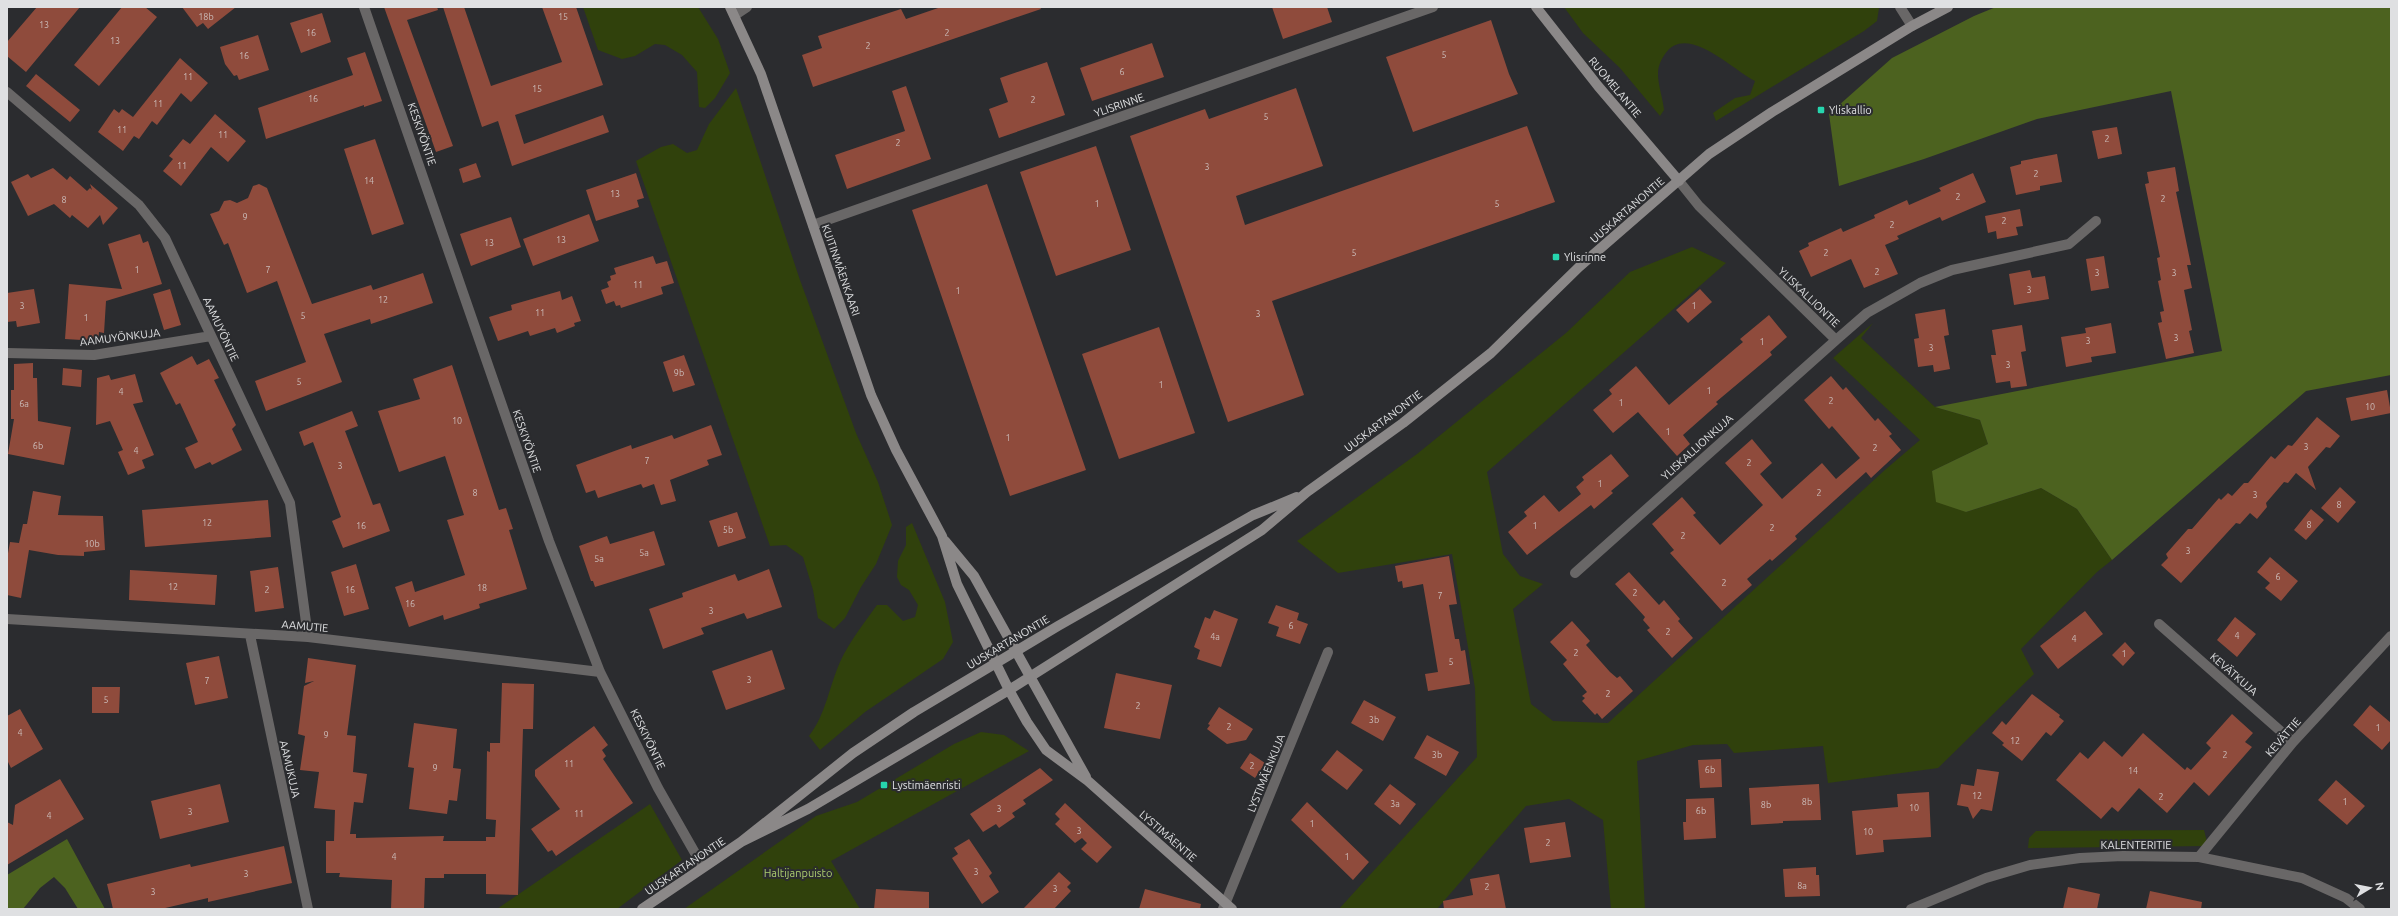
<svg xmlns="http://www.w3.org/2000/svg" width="2398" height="916" viewBox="0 0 2398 916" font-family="Ubuntu,sans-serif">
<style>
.green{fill:#30410c}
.forest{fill:#4c621f}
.building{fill:#8f4b3c}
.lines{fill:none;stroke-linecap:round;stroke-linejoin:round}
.street{stroke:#696767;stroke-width:10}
.secondary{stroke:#8b8888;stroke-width:10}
.poi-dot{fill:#26d5ae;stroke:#2b2c2f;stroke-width:1.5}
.labels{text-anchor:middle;stroke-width:4;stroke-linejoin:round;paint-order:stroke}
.number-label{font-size:9px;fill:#cbbbb8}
.street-label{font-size:11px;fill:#dfe0e2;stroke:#2b2c2f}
.poi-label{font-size:11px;fill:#dfe0e2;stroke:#2b2c2f;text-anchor:start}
.park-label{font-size:11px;fill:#abcc6f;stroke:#2b2c2f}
</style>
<rect width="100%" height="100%" fill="#2b2c2f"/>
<path class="green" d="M583,7H698L718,39L730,73L715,98L705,108L699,107L697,72L682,55L665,45L655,44L635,56L622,59L598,50Z
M1564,7H1878L1879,8L1877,21L1864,31L1716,121L1713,113L1735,98L1750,95L1755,81C1733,70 1686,22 1665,54C1661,60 1658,66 1658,74C1658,85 1663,99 1664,110L1660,116L1620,68L1583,33Z
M736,88L800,280L856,433L878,482L892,525L876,564L861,587L845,618L834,629L818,618L813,590L803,557L786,545L770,546L636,161L661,147L673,144L687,153L697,150L709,124Z
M1692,247L1726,263L1487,472L1503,554L1520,576L1543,584L1513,609L1531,704L1553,721L1608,723L1886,469L1920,440L1833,358L1873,323L1861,338L1935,407L1980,420L1988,444L1932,471L1966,512L2041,488L2077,509L2112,560L2097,572L2021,649L2034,674L1938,768L1828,783L1823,746L1734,753L1727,744L1693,745L1637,761L1645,909H1611L1603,820L1569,799L1526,806L1437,909H1339L1477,757L1475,688L1452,554L1338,573L1297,541L1417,454L1566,333L1630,272Z
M912,523L945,602L953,642L943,659L865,712L820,750L809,736C826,714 829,687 840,662C849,642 864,623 877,605H887L903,621L915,617L918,605L909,590L901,585L897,577L898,561L906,545V527Z
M981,732L1004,735L1029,751L831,861L860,909H684L816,816L857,802L954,744Z
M650,804L682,860L617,909H497Z
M2204,830L2208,846L2028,848L2029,838L2036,831Z"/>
<path class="forest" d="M1996,7H2391V375L2306,391L2112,560L2077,509L2041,488L1966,512L1936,502L1932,471L1988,444L1980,420L1935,407L2222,351L2171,91L2037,119L1924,159L1839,186L1829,114L1892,58L1974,16Z
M67,839L105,909H78L65,888L54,877L40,888L23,909H7V875Z"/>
<path class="building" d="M37,7H80L26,72L7,56V42Z
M122,7H145L157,17L99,86L74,65Z
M182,7H236L208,29L203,23L197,27Z
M384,7H437L438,10L407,20L453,146L436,152Z
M443,7H464L491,86L562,62L542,7H576L603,85L515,115L524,144L603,115L609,132L512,166L498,121L482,127Z
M941,7H1040L1041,9L813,87L802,55L822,48L818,36L901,9L906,19Z
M1272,7H1327L1332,22L1283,39Z
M322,13L331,42L301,53L290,23Z
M1491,20L1509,74L1518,94L1413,132L1386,57Z
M258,35L269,70L239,80L237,75L234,76L225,64L220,47Z
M1152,43L1164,77L1092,101L1080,68Z
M365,52L382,101L364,107V105L266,139L258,108L353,75L347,58Z
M180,58L208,83L191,102L181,93L157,125L152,121L139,139L134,136L123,151L98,132L114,109L119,113L122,109L133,117Z
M1047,62L1065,115L999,138L989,109L1008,102L1000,78Z
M36,74L80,110L70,122L26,86Z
M906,86L931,159L847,189L835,155L905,131L892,91Z
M1296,88L1323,166L1236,196L1245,225L1527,126L1555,202L1272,301L1304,395L1228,422L1130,136L1205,109L1209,119Z
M215,114L246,141L228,162L211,147L181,186L163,171L173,159L169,156L183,139L190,144Z
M2117,127L2122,154L2098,159L2092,131Z
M375,139L404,224L372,235L344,149Z
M1096,146L1131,250L1056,276L1020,172Z
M2057,154L2062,182L2040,186V190L2016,195L2010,167L2021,164V161Z
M476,163L481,177L463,183L459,169Z
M2175,167L2179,191L2176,192L2191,265H2187L2192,288L2184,290L2192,330L2189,331L2194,353L2166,359L2158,323L2162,322L2160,312L2164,311L2158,281L2161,280L2157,258L2160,257L2145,184L2149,183L2147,172Z
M53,168L67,180L70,176L87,191L90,188L92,190L90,184L118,208L103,225L100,215L88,228L72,215L70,218L54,204L28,216L11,182L28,174L31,178Z
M636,173L644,198L637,200L639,207L596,221L586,190Z
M1973,173L1986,202L1942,221L1940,217L1897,236L1899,239L1885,245L1898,274L1864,288L1851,259L1811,277L1799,251L1809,246L1808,243L1841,228L1843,232L1875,218L1874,215L1907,200L1909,205L1941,191L1939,188Z
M259,184L267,188L312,304L371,285L373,290L423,273L433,303L371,324L370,319L324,334L342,382L266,411L255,381L306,362L277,281L247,293L228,243L224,245L210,214L219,211L224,201L230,200L237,203L248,198L253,186Z
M987,184L1086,470L1010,496L912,210Z
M2020,209L2023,226L2016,227L2018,235L1997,239L1996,231L1988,233L1985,216Z
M589,214L599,241L533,266L523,239Z
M511,217L521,247L471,266L460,234Z
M140,234L143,243L148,241L162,284L106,301L104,333L99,332L98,341L65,339L69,284L122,289L108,244Z
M653,256L656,264L667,261L674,283L661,287L663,294L621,308L620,305L616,306L614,301L606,304L601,290L609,287L607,282L611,280L610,276L616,274L614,268Z
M2104,256L2109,288L2091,291L2086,259Z
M2030,270L2032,278L2045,276L2049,299L2014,305L2009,274Z
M34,289L40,323L17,327L16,321L7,322V293Z
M170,289L181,325L164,330L153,294Z
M1700,289L1712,302L1688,323L1676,310Z
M560,291L562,300L572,296L581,321L574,323L575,326L557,333L555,328L530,336L528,331L498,341L489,317L512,310L511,305Z
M1945,309L1949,335L1944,336L1950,369L1934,372L1933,365L1918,367L1914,339L1919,338L1915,314Z
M1769,315L1787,337L1770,352L1772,355L1716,402L1718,404L1683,435L1690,444L1677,456L1638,412L1613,433L1593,410L1612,394L1609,390L1636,366L1669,405L1743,342L1740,339Z
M2111,323L2116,353L2091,357L2092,362L2066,367L2061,337L2086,333L2085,328Z
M2022,325L2026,351L2021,352L2027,386L2011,388L2010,381L1996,383L1991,355H1996L1992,330Z
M1159,327L1195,433L1119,459L1082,354Z
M684,355L695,385L673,392L663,362Z
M192,356L197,365L209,359L219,378L214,380L236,425L232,429L242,450L212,465L210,462L195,469L185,448L198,442L180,403L176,405L160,373Z
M33,363V378H37L38,421L71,427L64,465L8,454L14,419H11V390H14V364Z
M452,365L499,510L506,508L513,529L509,530L527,589L479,604L480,608L444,620L443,615L409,627L395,587L412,581L415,592L465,575L447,520L464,515L445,456L399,472L378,411L420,399L413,379Z
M63,368L82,370L81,387L62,385Z
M135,374L143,402L133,404L154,455L142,460L145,468L128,475L118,452L123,450L110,421L96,425L97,378L109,375L111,380Z
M1831,376L1843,390L1846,387L1875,421L1878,418L1892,434L1889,436L1901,450L1871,478L1866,472L1795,536L1797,539L1772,561L1770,559L1747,579L1752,585L1722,611L1670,553L1674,550L1652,524L1682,497L1696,513L1693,515L1720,545L1763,505L1725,463L1752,439L1772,463L1760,474L1782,499L1822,463L1836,479L1860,458L1832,426L1829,429L1804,400Z
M2387,390L2391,413L2351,421L2346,398Z
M352,411L358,426L345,431L373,505L380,503L390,531L343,548L332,521L341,517L313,442L304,446L299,432Z
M2317,417L2340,436L2330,448L2326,447L2308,467L2316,490L2296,473L2288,483L2284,482L2266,503L2267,507L2257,519L2250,513L2240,524L2236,523L2181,583L2161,565L2168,558L2166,554L2188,529H2192L2219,498L2221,500L2228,493L2232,496L2244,483H2248L2271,456L2275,459L2288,445L2292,446Z
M711,425L722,455L707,460L709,465L670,480L676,501L661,505L654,484L643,488L641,484L598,498L595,490L586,493L576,465L631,445L632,449L672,435L674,439Z
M1611,454L1629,476L1611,491L1613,493L1594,509L1591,505L1527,555L1508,532L1527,516L1524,512L1544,495L1559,512L1581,494L1576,487L1584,480L1582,477Z
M2340,487L2356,502L2338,523L2321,508Z
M33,491L61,496L58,515L103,516L105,550L84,552V556L58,555L29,550L21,598L7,595V559L10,542L19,543L23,524H27Z
M268,500L271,537L145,547L142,510Z
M2311,509L2324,520L2306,540L2294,530Z
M737,512L746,538L718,547L709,521Z
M654,531L665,565L595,587L593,581H591L579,546L607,536L610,544Z
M1449,556L1457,604L1449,605L1455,639H1459L1461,651L1465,650L1470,684L1428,691L1425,674L1438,672L1423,584L1403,588L1402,581L1398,582L1395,566Z
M2270,557L2298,581L2281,601L2265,588L2270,583L2257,572Z
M356,564L369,609L344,616L331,572Z
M278,567L284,608L255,612L250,571Z
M769,569L782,607L747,619L744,613L701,628L704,634L663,649L649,609L683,597L682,593L735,574L738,581Z
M130,570L217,575L215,605L129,600Z
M1629,572L1659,605L1664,600L1680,619L1678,621L1693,638L1672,658L1647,630L1650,628L1643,620L1645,617L1615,584Z
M1276,605L1299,613L1297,620L1308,624L1300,644L1276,636L1279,627L1268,623Z
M1214,610L1238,619L1221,667L1197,659L1200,650L1194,647L1205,617L1210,619Z
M2085,611L2103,634L2058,669L2040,646Z
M2235,617L2256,634L2237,657L2217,640Z
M1572,621L1590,641L1586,645L1610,672L1617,678L1620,676L1633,691L1602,719L1597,713L1595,715L1582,701L1585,698L1582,696L1587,692L1563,664L1567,660L1550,642Z
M2125,642L2135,653L2123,666L2112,655Z
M772,650L785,689L726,710L712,671Z
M219,656L228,698L195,705L186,663Z
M308,658L356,665L347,735L356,736L353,772L367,774L363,803L354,802L350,834H356V838L444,836L443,841H486V837H495L496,820L486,819L487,751L490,752V743H500L502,683L534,684L533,729H523L518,895L486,894V874H444V878H425L424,909H391L392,880L339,877L340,873H326V841H334L335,810L314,808L319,772L300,770L305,736L298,734L304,686L314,681L305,683Z
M1116,673L1172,685L1160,739L1104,728Z
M92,687H120L119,713H92Z
M2032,694L2060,715L2059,717L2064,721L2051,736L2046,732L2022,761L2002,745L2004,743L1992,733L2002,721L2006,725Z
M1364,700L1396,717L1383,741L1351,723Z
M2370,705L2391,723V740L2382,750L2353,725Z
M1219,707L1253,729L1246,740L1227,744L1207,729L1210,725L1208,724Z
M20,709L43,749L11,768L7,760V716Z
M2232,714L2253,733L2245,742L2252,747L2209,796L2194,782L2167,813L2139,788L2118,812L2112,807L2101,819L2056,780L2080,752L2088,759L2104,741L2122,757L2143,733L2185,770L2187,767L2191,770L2211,748L2206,743Z
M414,723L457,729L453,768L461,769L457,801L449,800L447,814L409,809L414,768L408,767Z
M594,726L608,745L602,750L606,756L603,759L633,803L556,856L552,850L548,852L531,829L560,809L535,776V770Z
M1427,735L1459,752L1446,776L1414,758Z
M1337,750L1363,770L1347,790L1321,770Z
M1250,753L1265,763L1255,778L1240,768Z
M1721,759L1722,787L1700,788L1698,760Z
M1040,768L1053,780L1023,800L1026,804L1012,813L1015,817L999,828L996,824L983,832L970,814Z
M1977,769L1999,772L1992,811L1981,809L1973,819L1968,807L1957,805L1961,784L1974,786Z
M60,779L84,819L7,865V822L13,825L15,805Z
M2336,780L2365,806L2347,825L2318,800Z
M220,784L229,822L160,839L151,801Z
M1390,784L1416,804L1400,825L1374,804Z
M1819,784L1821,820L1783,821V823L1751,825L1749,788Z
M1929,792L1931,837L1883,840L1884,852L1856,855L1852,811L1898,807L1897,794Z
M1714,798L1716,838L1684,840L1683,822H1686V799Z
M1307,802L1369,862L1353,880L1291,820Z
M1065,803L1112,847L1097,863L1081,849L1087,843L1082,838L1075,843L1055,824L1060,819L1055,814Z
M1565,822L1571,857L1530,863L1524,828Z
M969,839L992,873L989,876L999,892L982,904L952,858L958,854L954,848Z
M284,846L292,883L208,902V898L161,909H113L107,884L190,864L191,867Z
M1816,867V875H1819L1820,896L1785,897L1783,869Z
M1059,872L1071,883L1067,887L1071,891L1054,909H1023Z
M1499,874L1506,909H1444L1443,901L1473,895L1470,879Z
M2068,887L2100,894L2097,909H2063Z
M876,889L929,892V909H874Z
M1145,889L1201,904L1200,909H1139Z
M2150,891L2202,902L2201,909H2146Z"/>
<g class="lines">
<path class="street" d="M364,7L549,541L600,672L658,788L703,867
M1900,7L1912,26
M735,15L747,7
M7,92L139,205L165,238L290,503L308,637
M1679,181L1699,206L1836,340L1867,313L1920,283L1952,270L2069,244L2096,221
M813,225L1433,7
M7,353L94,355L211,336
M1575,573L1836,340
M7,619L308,637L600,672
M2159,624L2293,742
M250,635L308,909
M2199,857L2293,742L2391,636
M1223,909L1328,652
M1911,909L1986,878L2030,865L2080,858L2123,856L2199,857L2302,878L2346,898L2360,909"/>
<path class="secondary" d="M730,7L761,74L871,395L896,450L942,536L957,584L1009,690L1027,722L1046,750L1088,781L1232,909
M1536,7L1598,86L1679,181
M945,541L974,576L1086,777
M741,842L808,809L1009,690L1262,530L1307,492L1403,423L1491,353L1579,267L1709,154L1772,112L1912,26L1948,7
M642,909L741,842L853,753L914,712L1058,626L1253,515L1297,497"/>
</g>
<g class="poi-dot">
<rect x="1817" y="106" width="8" height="8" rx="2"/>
<rect x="1552" y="253" width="8" height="8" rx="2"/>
<rect x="880" y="781" width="8" height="8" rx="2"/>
</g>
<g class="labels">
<g class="number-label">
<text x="206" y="20">18b</text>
<text x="563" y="20">15</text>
<text x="44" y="28">13</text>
<text x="311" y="36">16</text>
<text x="947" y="36">2</text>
<text x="115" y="44">13</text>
<text x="868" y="49">2</text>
<text x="1444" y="58">5</text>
<text x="244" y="59">16</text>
<text x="1122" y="75">6</text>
<text x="188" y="80">11</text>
<text x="537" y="92">15</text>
<text x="313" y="102">16</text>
<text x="1033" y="103">2</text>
<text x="158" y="107">11</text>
<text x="1266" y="120">5</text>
<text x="122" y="133">11</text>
<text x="223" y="138">11</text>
<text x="2107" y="142">2</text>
<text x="898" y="146">2</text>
<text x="182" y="169">11</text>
<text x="1207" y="170">3</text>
<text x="2036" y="177">2</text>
<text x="369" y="184">14</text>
<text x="615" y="197">13</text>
<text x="1958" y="200">2</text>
<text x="2163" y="202">2</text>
<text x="64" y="203">8</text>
<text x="1097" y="207">1</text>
<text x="1497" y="207">5</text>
<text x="245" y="220">9</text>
<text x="2004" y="224">2</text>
<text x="1892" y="228">2</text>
<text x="561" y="243">13</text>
<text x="489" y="246">13</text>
<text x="1354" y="256">5</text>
<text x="1826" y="256">2</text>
<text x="137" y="273">1</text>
<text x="268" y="273">7</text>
<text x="1877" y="275">2</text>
<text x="2097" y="276">3</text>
<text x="2174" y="276">3</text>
<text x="638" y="288">11</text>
<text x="2029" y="293">3</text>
<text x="958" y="294">1</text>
<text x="383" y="303">12</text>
<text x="22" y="309">3</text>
<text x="1694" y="309">1</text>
<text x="540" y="316">11</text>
<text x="1258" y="317">3</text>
<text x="303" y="319">5</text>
<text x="86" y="321">1</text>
<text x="2176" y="341">3</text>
<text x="2088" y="344">3</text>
<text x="1762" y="345">1</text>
<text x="1931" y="351">3</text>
<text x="2008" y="368">3</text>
<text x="679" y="376">9b</text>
<text x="299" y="385">5</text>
<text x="1161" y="388">1</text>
<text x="1709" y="394">1</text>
<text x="121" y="395">4</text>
<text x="1831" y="404">2</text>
<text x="1621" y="406">1</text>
<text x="24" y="407">6a</text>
<text x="2370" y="410">10</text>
<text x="457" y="424">10</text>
<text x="1668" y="435">1</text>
<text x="1008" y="441">1</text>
<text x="38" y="449">6b</text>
<text x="2306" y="450">3</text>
<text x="1875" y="451">2</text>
<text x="136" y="454">4</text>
<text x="647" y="464">7</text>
<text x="1749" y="466">2</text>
<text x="340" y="469">3</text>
<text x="1600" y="487">1</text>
<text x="475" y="496">8</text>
<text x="1819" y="496">2</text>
<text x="2255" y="498">3</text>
<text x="2339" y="508">8</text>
<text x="207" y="526">12</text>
<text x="2309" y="528">8</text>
<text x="361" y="529">16</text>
<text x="1535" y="529">1</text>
<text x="1772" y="531">2</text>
<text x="728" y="533">5b</text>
<text x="1683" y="539">2</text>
<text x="92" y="547">10b</text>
<text x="2188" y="554">3</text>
<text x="644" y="556">5a</text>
<text x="599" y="562">5a</text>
<text x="2278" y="580">6</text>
<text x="1724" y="586">2</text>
<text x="173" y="590">12</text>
<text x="482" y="591">18</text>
<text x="267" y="593">2</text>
<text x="350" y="593">16</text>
<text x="1635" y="596">2</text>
<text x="1440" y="599">7</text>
<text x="410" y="607">16</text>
<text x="711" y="614">3</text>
<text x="1291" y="629">6</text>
<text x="1668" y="635">2</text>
<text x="2237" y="639">4</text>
<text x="1215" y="640">4a</text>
<text x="2074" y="642">4</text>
<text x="1576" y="656">2</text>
<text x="2124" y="657">1</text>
<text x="1451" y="665">5</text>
<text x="749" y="683">3</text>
<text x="207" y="684">7</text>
<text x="1608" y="697">2</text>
<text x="106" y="703">5</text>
<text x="1138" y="709">2</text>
<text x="1374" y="723">3b</text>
<text x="1229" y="730">2</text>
<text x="2378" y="731">1</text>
<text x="20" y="736">4</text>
<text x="326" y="738">9</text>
<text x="2015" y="744">12</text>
<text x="1437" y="758">3b</text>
<text x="2225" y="758">2</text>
<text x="569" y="767">11</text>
<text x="1252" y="769">2</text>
<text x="435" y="771">9</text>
<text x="1710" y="773">6b</text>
<text x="2133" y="774">14</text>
<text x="1977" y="799">12</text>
<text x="2161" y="800">2</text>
<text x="1807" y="805">8b</text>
<text x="2345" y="805">1</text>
<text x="1395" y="807">3a</text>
<text x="1766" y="808">8b</text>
<text x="1914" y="811">10</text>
<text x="999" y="812">3</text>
<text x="1701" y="814">6b</text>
<text x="190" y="815">3</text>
<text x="579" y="817">11</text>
<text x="49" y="819">4</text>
<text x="1312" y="827">1</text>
<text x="1079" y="834">3</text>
<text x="1868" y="835">10</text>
<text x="1548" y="846">2</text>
<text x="394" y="860">4</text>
<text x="1347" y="860">1</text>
<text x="976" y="875">3</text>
<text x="246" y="877">3</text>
<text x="1802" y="889">8a</text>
<text x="1487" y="890">2</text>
<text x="1055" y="892">3</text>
<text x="153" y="895">3</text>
</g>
<g class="street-label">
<text transform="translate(1615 87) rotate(50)" y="4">RUOMELANTIE</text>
<text transform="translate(1119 105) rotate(-19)" y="4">YLISRINNE</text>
<text transform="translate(422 134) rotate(71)" y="4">KESKIYÖNTIE</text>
<text transform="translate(1627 210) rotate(-41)" y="4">UUSKARTANONTIE</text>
<text transform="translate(841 270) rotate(71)" y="4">KUITINMÄENKAARI</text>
<text transform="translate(1809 297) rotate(44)" y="4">YLISKALLIONTIE</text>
<text transform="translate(221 329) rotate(65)" y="4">AAMUYÖNTIE</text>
<text transform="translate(120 337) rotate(-7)" y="4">AAMUYÖNKUJA</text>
<text transform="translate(1383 421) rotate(-37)" y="4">UUSKARTANONTIE</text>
<text transform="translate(527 441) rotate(71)" y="4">KESKIYÖNTIE</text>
<text transform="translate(1697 447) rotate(-42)" y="4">YLISKALLIONKUJA</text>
<text transform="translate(305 626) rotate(5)" y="4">AAMUTIE</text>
<text transform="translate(1008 642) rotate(-31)" y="4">UUSKARTANONTIE</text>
<text transform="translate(2234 674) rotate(41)" y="4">KEVÄTKUJA</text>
<text transform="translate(2283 737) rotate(-49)" y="4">KEVÄTTIE</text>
<text transform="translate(648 739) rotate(64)" y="4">KESKIYÖNTIE</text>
<text transform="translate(290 769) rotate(77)" y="4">AAMUKUJA</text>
<text transform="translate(1266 773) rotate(-68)" y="4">LYSTIMÄENKUJA</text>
<text transform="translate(1168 836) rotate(41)" y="4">LYSTIMÄENTIE</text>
<text x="2136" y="849">KALENTERITIE</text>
<text transform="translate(685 866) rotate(-34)" y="4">UUSKARTANONTIE</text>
</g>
<g class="poi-label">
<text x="1829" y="114">Yliskallio</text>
<text x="1564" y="261">Ylisrinne</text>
<text x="892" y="789">Lystimäenristi</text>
</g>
<g class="park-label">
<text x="798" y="877">Haltijanpuisto</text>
</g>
</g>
<rect width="2398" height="916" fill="none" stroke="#dfe0e2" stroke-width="16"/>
<g transform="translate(2370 888) rotate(80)" stroke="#2b2c2f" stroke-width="3" paint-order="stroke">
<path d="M0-3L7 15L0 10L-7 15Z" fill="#dfe0e2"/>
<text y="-6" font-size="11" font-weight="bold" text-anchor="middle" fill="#dfe0e2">N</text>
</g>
</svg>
